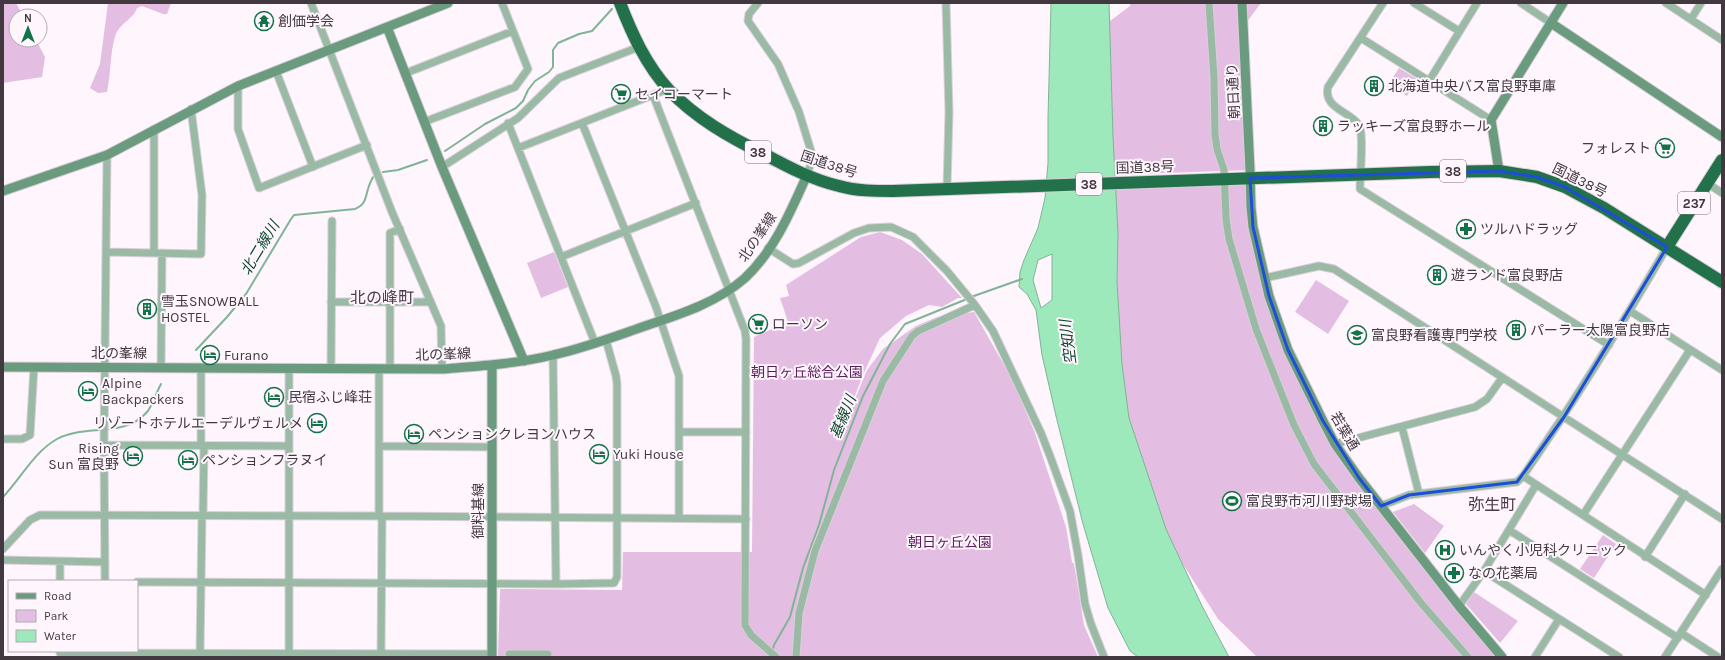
<svg xmlns="http://www.w3.org/2000/svg" width="1725" height="660" viewBox="0 0 1725 660" font-family="Karla,'Noto Sans JP',sans-serif">
<style>
.green{fill:#e4bee2}
.water{fill:#9de9bc;stroke:#81b497;fill-rule:evenodd}
.lines{fill:none;stroke-linecap:round;stroke-linejoin:round}
.stream{stroke:#81b497;stroke-width:2}
.street-casing{stroke:#d8cfd7;stroke-width:9}
.secondary-casing{stroke:#d8cfd7;stroke-width:11}
.highway-casing{stroke:#d8cfd7;stroke-width:14}
.street{stroke:#9abaa6;stroke-width:7}
.secondary{stroke:#6b9b7e;stroke-width:9}
.highway{stroke:#23714a;stroke-width:12}
.marked{fill:none;stroke:#1d4ed8;stroke-width:3;stroke-linejoin:round}
.labels{text-anchor:middle;stroke-width:4;stroke-linejoin:round;paint-order:stroke}
.shield{fill:#fef5fd;stroke:#7a7179;stroke-width:1}
.shield-label{font-size:13px;font-weight:bold;fill:#413840}
.poi-label{font-size:14px;fill:#413840;stroke:#fef5fd;text-anchor:start}
.street-label{font-size:14px;fill:#413840;stroke:#fef5fd}
.park-label{font-size:14px;fill:#5c1b5d;stroke:#fef5fd}
.water-label{font-size:15px;font-style:italic;fill:#0d492d;stroke:#fef5fd}
.quarter-label{font-size:16px;fill:#4b3a4b;stroke:#fef5fd}
</style>
<rect width="100%" height="100%" fill="#fef5fd"/>
<path class="green" d="M3,3H16L23,16H16V40H36L45,57L42,77L3,83Z
M108,3H171L167,14H163L142,6L137,8C134,19 118,24 115,37C110,52 111,75 107,92L98,93L90,88L100,64Z
M1130,3H1261L1243,27L1250,170L1108,175L1106,24L1130,6Z
M1399,68L1417,79L1407,96L1388,85Z
M1250,184L1251,207L1278,323L1335,444L1502,657H1257L1218,619L1161,530L1118,391L1109,188Z
M880,232L902,240L922,254L962,298H958L942,307L929,305L906,316L880,338L862,377L840,435L867,370L883,349L916,326L937,317L974,312L1012,379L1035,433L1066,527L1072,562L1074,564L1084,625L1098,657H498L500,589L622,590L623,552H752L754,337L788,322L780,298L789,296L786,285L861,237Z
M554,252L568,287L541,298L527,263Z
M1316,280L1349,301L1328,334L1295,312Z
M1414,504L1444,526L1425,553L1393,512Z
M1603,535L1616,544L1594,578L1580,569Z
M1474,592L1518,621L1500,643L1466,604Z"/>
<path class="water" d="M1051,3H1109L1113,136L1118,233L1117,282L1122,364L1129,418L1166,529L1202,606L1229,657H1138L1130,651L1108,608L1083,524L1056,416L1042,355L1036,310L1027,294L1019,287L1020,272L1024,260L1038,228L1045,198L1048,163V117ZM1052,254V300L1041,308L1033,280L1038,260Z"/>
<g class="lines">
<path class="stream" d="M445,151L485,124L516,108L523,101L528,90L535,81L549,72L553,67V50L558,43L579,34L592,31L612,9
M383,172L398,170L427,160
M971,297L1022,279
M196,350L227,317L246,294L291,219L294,215L355,209C366,204 365,199 368,189C369,185 371,181 373,177
M3,497C21,478 34,452 57,439C84,424 125,438 147,412C153,405 156,393 161,384
M771,657L774,645L790,617L803,568L819,525L834,470L863,396L890,344L905,324L967,299"/>
<g class="street-casing">
<path id="street" d="M311,3L392,212L441,326L442,369
M758,3L749,14L748,21L778,64L799,112L811,151L812,160L807,175
M946,3L949,112L947,188
M1209,3L1214,78L1215,134L1217,149L1224,170L1226,219L1229,239L1256,329L1294,425L1314,464L1421,603L1468,657
M1383,3L1328,87C1323,108 1349,111 1359,125C1364,133 1360,176 1360,189L1609,345
M1414,3L1459,31
M1521,3L1551,23
M1666,3L1722,40
M1691,19L1701,3
M1361,38L1491,120
M276,71L313,167
M406,73L513,31
M1429,81L1477,3
M238,86V129L259,188L367,145
M653,95L745,331L746,339L745,625L751,635L776,657
M424,122L515,87L528,69L502,3
M508,123L595,343
M582,123L656,307L679,376V518
M154,129V253
M518,148L668,89
M442,167L518,118L559,78L639,47
M1707,183L1722,193
M768,248L793,264L799,263L854,233L869,228L891,227L913,237L947,271L975,305L993,331L1041,433L1050,456L1070,511L1078,555L1085,604L1091,624L1104,657
M106,252L201,254L202,195L191,109
M561,257L696,203
M1265,278L1319,266L1334,269L1722,519
M331,302H431
M1630,311L1722,370
M553,355L556,584
M161,368L162,253
M201,368V446
M331,369L332,221
M379,369V516
M390,369V233L400,229
M1402,427L1419,494
M680,432H746
M3,439H22L30,435L34,367
M1335,444L1475,407L1487,399L1502,378
M104,445L107,155
M379,446L492,447
M1523,476L1706,595
M1381,506L1409,495L1517,482L1523,476C1574,402 1622,325 1667,247
M1583,515L1690,350
M203,516L204,446
M1509,530L1678,638
M3,549L30,520L40,515L382,516L746,519
M1645,557L1685,494
M3,560L105,562
M1484,571L1619,657
M60,581V562
M105,581L104,445L289,446
M137,582L556,584L614,583L617,577V384L616,376L606,340
M1459,606L1484,571L1536,485
M1681,633L1718,657
M60,651V653L492,654
M200,653L202,516
M289,653V368
M509,654H548
M381,657L382,516
M796,657L799,613L815,551L883,381L912,336L918,331L975,305
M1535,657L1559,619
M1665,657L1722,569"/>
</g>
<g class="secondary-casing">
<path id="secondary" d="M1242,3L1250,170L1251,207L1253,227L1269,296L1288,350L1323,421L1335,444L1359,478L1459,606L1502,657
M1551,23L1722,137
M387,27L442,167L524,361
M1499,171L1491,120L1563,3
M3,191L107,155L238,86L448,3
M3,367L442,369C479,366 516,364 553,355C585,348 616,336 648,325C681,314 718,302 745,278C774,251 791,211 807,175
M492,657V366"/>
</g>
<g class="highway-casing">
<path id="highway" d="M620,3C632,34 646,65 669,90C696,118 729,137 764,154C788,167 813,180 839,186C857,191 875,191 893,191L1430,172L1499,171L1537,177L1565,187L1604,208L1722,282
M1667,247L1722,160"/>
</g>
<use href="#street" class="street"/>
<use href="#secondary" class="secondary"/>
<use href="#highway" class="highway"/>
</g>
<path class="marked" d="M1499,171L1537,177L1565,187L1667,247L1564,417L1517,482L1409,495L1381,506L1359,478L1323,421L1288,350L1269,296L1253,227L1250,178Z"/>
<defs>
<g id="temple-ring" transform="scale(1)"><circle r="9.5" fill="#fef5fd" stroke="#137247" stroke-width="1.5"/><path d="M0-6L5-2H3V0L6.5 2.5H4V6H1.5V3h-3V6H-4V2.5H-6.5L-3 0V-2H-5Z" fill="#137247"/></g>
<g id="building-ring" transform="scale(1)"><circle r="9.5" fill="#fef5fd" stroke="#137247" stroke-width="1.5"/><path d="M-4-6H4V6H1V3H-1V6H-4ZM-2.5-4.3h1.7v1.8h-1.7ZM.8-4.3h1.7v1.8H.8ZM-2.5-1h1.7V.8h-1.7ZM.8-1h1.7V.8H.8Z" fill="#137247"/></g>
<g id="supermarket-ring" transform="scale(1)"><circle r="9.5" fill="#fef5fd" stroke="#137247" stroke-width="1.5"/><path d="M-6-5.5h2.5l.6 2H6L4.5 2H-2.5L-4.4-4H-6ZM-1.5 3.2a1.3 1.3 0 1 0 .1 0ZM3 3.2a1.3 1.3 0 1 0 .1 0Z" fill="#137247"/></g>
<g id="pharmacy-ring" transform="scale(1)"><circle r="9.5" fill="#fef5fd" stroke="#137247" stroke-width="1.5"/><path d="M-2-6h4v4h4v4h-4v4h-4v-4h-4v-4h4Z" fill="#137247"/></g>
<g id="school-ring" transform="scale(1)"><circle r="9.5" fill="#fef5fd" stroke="#137247" stroke-width="1.5"/><path d="M0-5L7-2L0 1L-7-2ZM-4 1L0 2.5L4 1V4Q0 6-4 4Z" fill="#137247"/></g>
<g id="hotel-ring" transform="scale(1)"><circle r="9.5" fill="#fef5fd" stroke="#137247" stroke-width="1.5"/><path d="M-6-4.5h1.5V1H6V5H4.5V3h-9V5H-6ZM-4 0a1.8 1.8 0 1 1 3.6 0ZM.5 0V-2.5h3Q6-2.5 6 0Z" fill="#137247"/></g>
<g id="stadium-ring" transform="scale(1)"><circle r="9.5" fill="#fef5fd" stroke="#137247" stroke-width="1.5"/><path d="M0-5a6.5 5 0 1 0 0 10a6.5 5 0 1 0 0-10ZM-3.5-1.8h7v3.6h-7Z" fill="#137247"/></g>
<g id="hospital-ring" transform="scale(1)"><circle r="9.5" fill="#fef5fd" stroke="#137247" stroke-width="1.5"/><path d="M-5-5h3v3.5h4V-5h3V5h-3V1.5h-4V5h-3Z" fill="#137247"/></g>
</defs>
<g fill-rule="evenodd">
<use href="#temple-ring" x="264" y="21"/>
<use href="#building-ring" x="1374" y="86"/>
<use href="#supermarket-ring" x="621" y="94"/>
<use href="#building-ring" x="1323" y="126"/>
<use href="#supermarket-ring" x="1665" y="148"/>
<use href="#pharmacy-ring" x="1466" y="229"/>
<use href="#building-ring" x="1437" y="275"/>
<use href="#building-ring" x="147" y="309"/>
<use href="#supermarket-ring" x="758" y="324"/>
<use href="#building-ring" x="1516" y="330"/>
<use href="#school-ring" x="1357" y="335"/>
<use href="#hotel-ring" x="210" y="355"/>
<use href="#hotel-ring" x="88" y="391"/>
<use href="#hotel-ring" x="274" y="397"/>
<use href="#hotel-ring" x="317" y="423"/>
<use href="#hotel-ring" x="414" y="434"/>
<use href="#hotel-ring" x="599" y="454"/>
<use href="#hotel-ring" x="133" y="456"/>
<use href="#hotel-ring" x="188" y="460"/>
<use href="#stadium-ring" x="1232" y="501"/>
<use href="#hospital-ring" x="1445" y="550"/>
<use href="#pharmacy-ring" x="1454" y="573"/>
</g>
<g class="labels">
<g class="shield">
<rect x="745" y="141" width="26" height="22" rx="3"/>
<rect x="1440" y="160" width="26" height="22" rx="3"/>
<rect x="1076" y="173" width="26" height="22" rx="3"/>
<rect x="1678" y="192" width="32" height="22" rx="3"/>
</g>
<g class="shield-label">
<text x="758" y="157">38</text>
<text x="1453" y="176">38</text>
<text x="1089" y="189">38</text>
<text x="1694" y="208">237</text>
</g>
<g class="poi-label">
<text x="278" y="26">創価学会</text>
<text x="1388" y="91">北海道中央バス富良野車庫</text>
<text x="635" y="99">セイコーマート</text>
<text x="1337" y="131">ラッキーズ富良野ホール</text>
<text x="1651" y="153" text-anchor="end">フォレスト</text>
<text x="1480" y="234">ツルハドラッグ</text>
<text x="1451" y="280">遊ランド富良野店</text>
<text x="161" y="306">雪玉SNOWBALL<tspan x="161" dy="16">HOSTEL</tspan></text>
<text x="772" y="329">ローソン</text>
<text x="1530" y="335">パーラー太陽富良野店</text>
<text x="1371" y="340">富良野看護専門学校</text>
<text x="224" y="360">Furano</text>
<text x="102" y="388">Alpine<tspan x="102" dy="16">Backpackers</tspan></text>
<text x="288" y="402">民宿ふじ峰荘</text>
<text x="303" y="428" text-anchor="end">リゾートホテルエーデルヴェルメ</text>
<text x="428" y="439">ペンションクレヨンハウス</text>
<text x="119" y="453" text-anchor="end">Rising<tspan x="119" dy="16">Sun 富良野</tspan></text>
<text x="613" y="459">Yuki House</text>
<text x="202" y="465">ペンションフラヌイ</text>
<text x="1246" y="506">富良野市河川野球場</text>
<text x="1459" y="555">いんやく小児科クリニック</text>
<text x="1468" y="578">なの花薬局</text>
</g>
<g class="street-label">
<text transform="translate(1233 91) rotate(-93)" y="5">朝日通り</text>
<text transform="translate(829 164) rotate(18)" y="5">国道38号</text>
<text transform="translate(1145 167) rotate(-2)" y="5">国道38号</text>
<text transform="translate(1580 180) rotate(26)" y="5">国道38号</text>
<text transform="translate(757 237) rotate(-56)" y="5">北の峯線</text>
<text x="119" y="358">北の峯線</text>
<text transform="translate(443 354) rotate(-2)" y="5">北の峯線</text>
<text transform="translate(1345 431) rotate(59)" y="5">若葉通</text>
<text transform="translate(478 511) rotate(-90)" y="5">御料基線</text>
</g>
<g class="park-label">
<text x="807" y="377">朝日ヶ丘総合公園</text>
<text x="950" y="547">朝日ヶ丘公園</text>
</g>
<g class="water-label">
<text transform="translate(260 248) rotate(-59)" y="5">北二線川</text>
<text transform="translate(1068 342) rotate(-97)" y="5">空知川</text>
<text transform="translate(843 417) rotate(-68)" y="5">基線川</text>
</g>
<g class="quarter-label">
<text x="382" y="303">北の峰町</text>
<text x="1492" y="510">弥生町</text>
</g>
</g>
<rect width="1725" height="660" fill="none" stroke="#413840" stroke-width="8"/>
<rect x="8" y="580" width="130" height="72" fill="#fef5fd" stroke="#b2a9b1"/>
<rect x="16" y="593" width="20" height="6" fill="#6b9b7e" stroke="#b2a9b1"/>
<text x="44" y="600" font-size="12" fill="#413840">Road</text>
<rect x="16" y="610" width="20" height="12" fill="#e4bee2" stroke="#b2a9b1"/>
<text x="44" y="620" font-size="12" fill="#413840">Park</text>
<rect x="16" y="630" width="20" height="12" fill="#9de9bc" stroke="#b2a9b1"/>
<text x="44" y="640" font-size="12" fill="#413840">Water</text>
<g transform="translate(28 28)"><circle r="19" fill="#fef5fd" stroke="#b2a9b1"/>
<path d="M0-3L7 15L0 10L-7 15Z" fill="#137247"/>
<text y="-6" font-size="11" font-weight="bold" text-anchor="middle" fill="#413840">N</text>
</g>
</svg>
